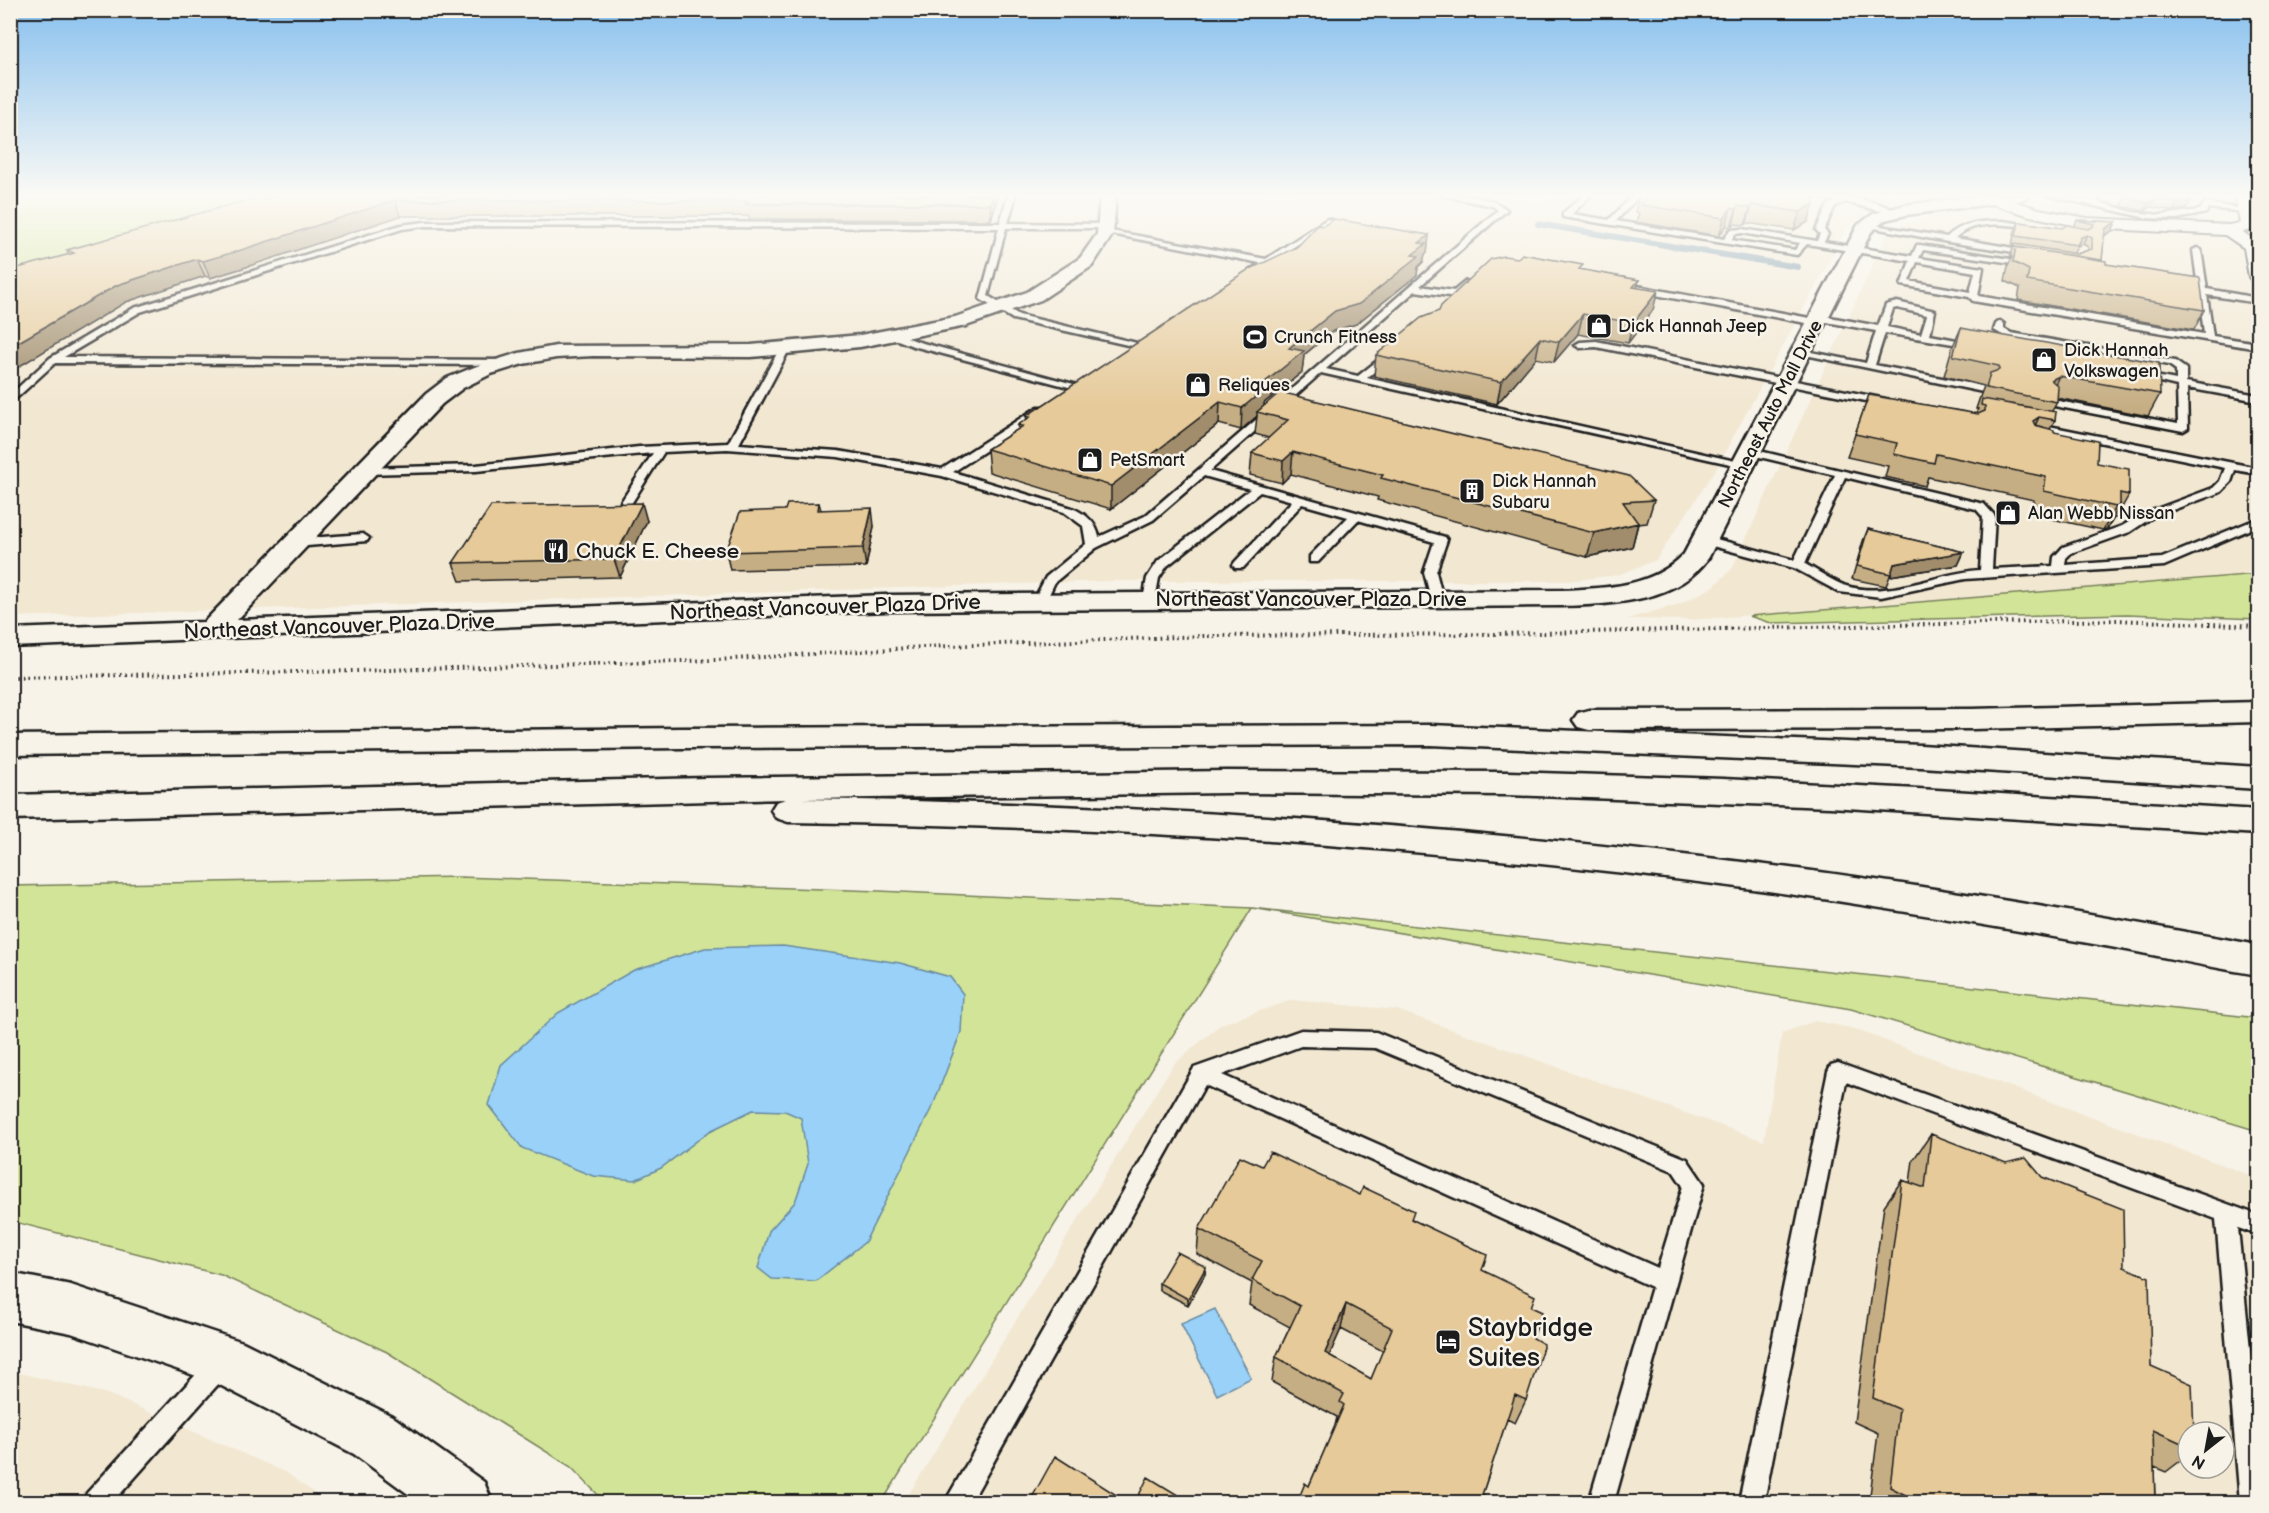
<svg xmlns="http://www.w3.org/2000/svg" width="2269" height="1513" viewBox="0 0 2269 1513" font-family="'Balsamiq Sans',sans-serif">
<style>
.built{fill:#f2e7d1;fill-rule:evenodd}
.green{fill:#d2e498;stroke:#77805a;stroke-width:1.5}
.water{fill:#99d1f8;stroke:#6789a0;stroke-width:1.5}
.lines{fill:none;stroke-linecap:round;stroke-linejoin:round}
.stream{stroke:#6789a0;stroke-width:6}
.service-casing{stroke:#1c1c1c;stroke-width:5}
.minor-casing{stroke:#1c1c1c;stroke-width:4}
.tertiary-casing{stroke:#1c1c1c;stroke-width:5}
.motorway-casing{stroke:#1c1c1c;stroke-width:5}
.path{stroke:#1c1c1c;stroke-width:4;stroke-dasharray:1.5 4;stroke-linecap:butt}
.service{fill:#f7f3e8;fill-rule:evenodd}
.minor{fill:#f7f3e8;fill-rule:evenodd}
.tertiary{fill:#f7f3e8;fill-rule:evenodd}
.motorway{fill:#f7f3e8;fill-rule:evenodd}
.wall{fill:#c6ae84;stroke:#1c1c1c;stroke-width:1.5;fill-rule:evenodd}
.shaded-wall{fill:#a18d6c;stroke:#1c1c1c;stroke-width:1.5}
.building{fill:#e6ca9a;stroke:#1c1c1c;stroke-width:1.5;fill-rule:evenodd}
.labels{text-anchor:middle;stroke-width:5;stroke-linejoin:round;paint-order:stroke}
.far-poi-label{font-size:18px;fill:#1c1c1c;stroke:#f7f3e8;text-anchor:start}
.far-street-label{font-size:18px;fill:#1c1c1c;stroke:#f7f3e8}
.poi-label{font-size:21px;fill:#1c1c1c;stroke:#f7f3e8;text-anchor:start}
.street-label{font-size:21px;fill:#1c1c1c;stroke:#f7f3e8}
.near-poi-label{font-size:26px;fill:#1c1c1c;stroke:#f7f3e8;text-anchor:start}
</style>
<rect width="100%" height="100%" fill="#f7f3e8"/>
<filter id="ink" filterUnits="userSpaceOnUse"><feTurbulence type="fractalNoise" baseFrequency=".0167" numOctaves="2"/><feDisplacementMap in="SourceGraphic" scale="12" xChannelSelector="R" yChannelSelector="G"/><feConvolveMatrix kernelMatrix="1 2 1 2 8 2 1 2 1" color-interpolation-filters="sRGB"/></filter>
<g filter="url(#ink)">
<path class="built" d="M278,195H1501L1545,203L1553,195H1973L1890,207L1863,216L1848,227L1714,472L1656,560L1618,575L1567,581H1112L11,617L10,271Z
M2066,195H2258V574L1691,620L1627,619L1680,604L1713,587L1732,569L1887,234L1904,223L1934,213L2044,204L2062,199Z
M1292,1000L1397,1010L1764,1141L1782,1033L1815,1021L1851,1028L2258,1178V1502H904L1173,1065L1221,1024ZM2188,1432H2224V1468H2188Z
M11,1371L108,1394L287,1473L326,1502H11Z"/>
<path class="green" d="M21,195H277L11,271L10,198Z
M2258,574V619L2127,614L1771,623L1749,616Z
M460,877L879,891L1252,908L2258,1018V1131L1851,1009L1252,908L882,1502H605L571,1467L387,1352L221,1275L11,1221V886Z"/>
<path class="water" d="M783,946L900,963L950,977L963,994L961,1032L934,1103L865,1242L816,1281L772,1279L758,1268L769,1231L795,1202L808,1164L801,1118L785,1111L753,1110L710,1131L661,1168L635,1180L593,1176L522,1148L489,1105L501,1065L558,1013L634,970L705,948Z
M1215,1309L1251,1378L1217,1395L1181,1324Z"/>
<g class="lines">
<path class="stream" d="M1538,224L1798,267"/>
<g class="service-casing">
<path id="service" d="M1008,195H1016L1008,223L1105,224L1109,226L1105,228H1006L988,296L1019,315L1141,344V348L1013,319L980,299L999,228L425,226L402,229L140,312L64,357L508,360L511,361V365L55,363L10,404V395L50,358L134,308L401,225L425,222L1000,223Z
M1440,195C1460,195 1491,195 1507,210L1420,286L1454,291L1466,281L1473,283L1456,297L1415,291L1326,369L1358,376L1391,350L1396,353L1394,355L1367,378L1744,463L1748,464V468L1321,373L1210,471L1445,537L1447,540L1436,572L1443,599L1442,602H1432L1431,599L1424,572L1434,542L1358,520L1318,562H1310V556L1348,517L1302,504L1243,568H1235L1233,565L1235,562L1292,501L1260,492L1167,566L1159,578L1155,600L1149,604L1143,600L1147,578L1158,561L1250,489L1204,476L1153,520L1096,548L1055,582L1045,603L1040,604L1034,600L1046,577L1086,544L1083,526L1064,512L942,476L838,457L727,449L664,452L631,504L627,505L621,502L653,453L476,471L365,474L359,471L365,468L476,465L639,447L728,443L780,348L785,345L790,348L739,444L838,451L942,469L1038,407H1046V411L953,472L1072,508C1086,514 1096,522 1099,537L1145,516L1498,210L1493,206Z
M1584,195H1591L1572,214L1609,220L1633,195H1640L1616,221L1724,239L1730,230L1742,229L1817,241L1820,234L1816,230L1828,205L1836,201L1810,195C1837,195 1875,198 1899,213L1895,215L1846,202L1835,206L1824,230L1828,234L1824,242L1912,256L1917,245H1920L2030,262L2034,264L2033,266L1923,250L1919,258L1983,268L1978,296L2204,334L2199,293L2177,288L2181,285L2198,288L2193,250L2197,248L2201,250L2207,289L2258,298V303L2207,295L2213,336L2258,343V349L1973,301L1969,297L1901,285L1910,261L1807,244L1797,255L1563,217V213ZM1742,233L1800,243L1795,250L1731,240L1735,234ZM1917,262L1975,272L1970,292L1909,281Z
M2047,195L2089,200L2095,195H2102L2096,201L2132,212L2161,215L2200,210L2205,203L2250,210L2246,212L2208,208L2206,213L2176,219L2147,218Z
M1327,219L1334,221L1253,273L1249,271L1260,263L1101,232L1105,230L1266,259Z
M2003,221L2042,227L2038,229C2012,225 1975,218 1955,238L2031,251L2035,253L2034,255L1948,242L1864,226L1868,224L1947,237C1962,222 1982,221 2003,221Z
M1637,286L1815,319L1819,315L1878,326L1886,305L1897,302L1935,311L1930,335L1978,344V348L1885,333L1875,365L1983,386L1988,389L1983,392L1796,353L1801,350L1866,363L1876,331L1821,321L1817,325L1634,291L1633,289ZM1897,308L1927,315L1921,334L1887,327L1893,309Z
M2000,321L2004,324V329L2011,333L2175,361L2186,369V382L2258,395V401L2187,388L2188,428L2183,431L2044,404L2043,402L2048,399L2178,424L2177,386L2135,376L2140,373L2176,380V370L2169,365L2006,337L1994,330L1996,324Z
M893,332L919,342L1081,386L1076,389L913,346L890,337V333Z
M1596,341L1886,399L1891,402L1886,405L1596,347L1580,348L1575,345L1580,342Z
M2034,423L2258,468V474L2235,470L2231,482L2221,492L2151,518L2130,532L2071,553L2066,558L2065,565L2162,558L2254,520L2258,519V526L2164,566L1965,579L1881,597L1839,592L1794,568L1701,543L1699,540L1705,536L1794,560L1835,475L1747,454L1746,452L1751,449L1984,504L1995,516L1992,569L2053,566L2054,557L2063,547L2122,526L2143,514L2213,488L2220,481L2225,468L2030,428L2029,426ZM1845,477L1976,509L1983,517L1980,570C1936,573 1891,599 1846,586C1832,581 1818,571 1805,564Z
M363,534L369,538L367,541L295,547L289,543L295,539Z
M1301,1030L1376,1032L1383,1035L1687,1159L1704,1184L1614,1502H1589L1652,1287L1205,1085L971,1502H945L1194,1068ZM1301,1046L1375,1048L1673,1171L1683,1186L1658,1268L1222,1075Z
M1838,1063L2258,1215V1235L2238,1228L2258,1430V1502H2240L2216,1219L1846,1082L1764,1502H1739L1828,1071L1831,1065Z
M221,1352L229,1356L233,1364L229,1372L113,1502H84L87,1493L213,1356Z"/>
</g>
<g class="minor-casing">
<path id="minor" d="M1994,195L2039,209L2087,218L2229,225L2240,223L2235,195H2251L2256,226L2254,229L2243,232L2258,243V282L2252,281L2249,277L2244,248L2225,235L2087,228L2030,216L1989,203L1986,200L1989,197Z"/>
</g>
<g class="tertiary-casing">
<path id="tertiary" d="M1100,195H1116L1113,234L1092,266L1041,300L966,326L860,347L751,357L593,356L556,358L523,364L491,374L463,388L442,404L237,620L886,595L1562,590C1605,588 1652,588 1684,554L1858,225L1873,214L1905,205L1983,195H2030L2022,200L1906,215L1885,220L1871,232L1709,557C1677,603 1613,604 1562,606L886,611L10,647V629L204,622L426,394L447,378L477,366L519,353L556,346L751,345L860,335L955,317L1027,292L1080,258L1097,234Z
M10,1273L71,1285L243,1342L392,1416L484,1482L492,1502H419L354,1454L214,1382L71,1333L10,1321Z"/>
</g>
<g class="motorway-casing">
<path id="motorway" d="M2258,702V722L1972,729L1589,730L1578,727L1573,720L1578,713L1589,710L1972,709Z
M1430,725L1921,745L2258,767V789L1921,767L1430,745L681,748L10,755V735L681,728Z
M1227,771L1508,772L1723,779L1937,790L2258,810V834L1830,807L1508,795L1227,793L802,799C1116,803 1430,823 1742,862C1915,883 2087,914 2258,945V975C2207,967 2156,955 2105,946C1985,925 1865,904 1745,888C1428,846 1108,826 788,822L776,818L771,810L776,802L786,799L10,819V795L706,778Z"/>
</g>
<path class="path" d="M10,677L355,671L717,660L924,647L1204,636L1499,634L2117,620L2258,626"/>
<use href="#service" class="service"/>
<use href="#minor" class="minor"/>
<use href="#tertiary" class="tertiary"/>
<use href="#motorway" class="motorway"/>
</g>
<path class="wall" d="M278,195H998L991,220L749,219V216H400L243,268L210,278L205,276L126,302L69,254L67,250Z
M1639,195L1814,204L1808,222L1794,230L1747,223L1745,225L1733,224L1731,227L1726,226L1719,236L1636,222L1639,213L1635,212Z
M2127,195L2191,201L2186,209L2173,211L2151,207L2144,211L2121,206Z
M2077,220L2116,222L2112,231L2104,236L2102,260L2106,264L2204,310L2194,330L2018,300L2020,288L2005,281L2008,266L2012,257H2010L2014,245H2012L2015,231L2019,222L2062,228L2074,226ZM2083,244L2088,247V250L2077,254L2074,253L2077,246Z
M1323,226L1429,235L1427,253L1425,254L1423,262L1418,267L1417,275L1356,324L1333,331L1304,355L1302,372L1264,403V406L1654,500L1647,523L1638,524L1632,547L1587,557L1377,500L1378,497L1291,474L1282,483L1250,475L1252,453L1269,438L1255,434L1257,416L1241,430L1219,424L1111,509L989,472L987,449L1019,429L1018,425L1027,420L1026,416L1297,247Z
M1581,270L1639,280L1637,287L1653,310L1628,343L1578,334L1554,362L1536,358L1497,404L1374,376L1376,355L1439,311Z
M1961,328L2160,394L2148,416L2057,398V402L2052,411L2055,420L2050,429L2054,432L2097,463L2129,495L2116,518H2114L2107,529L2103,530L2033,515L2034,500L1928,477L1925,486L1885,477L1888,466L1847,457L1869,395L1976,414L1978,409H1976L1981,394L1984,386L1944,376L1952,348Z
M819,503L821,510L874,526L866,567L730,570L726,552L785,510Z
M647,521L620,577L460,581L453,563Z
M1868,529L1964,552L1958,565L1890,576L1886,586L1852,579L1863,541Z
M1931,1134L2124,1267L2151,1366L2188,1432V1455L2166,1472L2154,1467L2155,1503H1869L1878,1433L1854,1422L1884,1206L1902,1180L1910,1183L1913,1160Z
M1262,1166L1412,1219L1531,1307L1533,1338L1526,1400L1515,1423L1507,1419L1482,1495L1309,1486L1335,1426L1337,1417L1272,1382L1276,1357L1290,1327L1249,1305L1252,1283L1197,1254L1199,1229ZM1341,1329L1383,1351L1371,1379L1329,1355Z
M1205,1274L1188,1305L1159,1290V1283Z"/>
<path class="shaded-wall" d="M993,195H998L991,220L990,204Z
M2155,199L2151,207L2144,211L2148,203Z
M395,200L400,216L243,268L210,278L203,261Z
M2191,201L2186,209L2173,211L2177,203Z
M1814,204L1808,222L1794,230L1800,212Z
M1752,205L1747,223L1745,225L1750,208Z
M1738,206L1733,224L1731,227L1736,209Z
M1731,208L1726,226L1719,236L1724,218Z
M2116,222L2112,231L2100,238L2105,229Z
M1429,235L1427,253L1425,254L1423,262L1418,267L1417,275L1356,324L1333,331L1304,355L1302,372L1264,403V410L1257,412V416L1241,430L1242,408L1289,348L1335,311L1412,255L1419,243Z
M2087,235L2083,244L2077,246L2081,237Z
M197,259L205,276L126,302L10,372V347L117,285Z
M1658,291L1653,310L1628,343L1633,323Z
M1583,314L1578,334L1554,362L1559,342Z
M1540,338L1536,358L1497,404L1501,382Z
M2059,376L2049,397L2051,380Z
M1220,402L1219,424L1111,509V486Z
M2039,417L2029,439L2033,421Z
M1293,452L1291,474L1282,483L1283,461Z
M642,503L647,521L620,577L614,559Z
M2120,505L2107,529L2103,530L2116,507Z
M872,508L874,526L866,567L863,548Z
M1638,523L1632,547L1587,557L1594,533Z
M1964,552L1958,565L1890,576L1894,564Z
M1206,1267L1205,1274L1188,1305V1299Z
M1346,1304L1341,1329L1320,1377L1325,1353Z"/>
<path class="building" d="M278,195H993L990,204H746L749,201L395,200L235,252L203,261L197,259L117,285L10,347V270L74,253L67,250L179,219L258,197L265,199Z
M1640,195H1812L1814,204L1800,212L1752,205L1750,208L1738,206L1736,209L1731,208L1724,218L1641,205L1648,196Z
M2127,195H2185L2191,201L2177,203L2155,199L2148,203L2125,198Z
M1334,219L1429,235L1419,243L1426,244L1412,255L1419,256L1359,304L1335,311L1289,348L1304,351L1259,387L1265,389L1242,408L1220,402L1111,486L987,449L1023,426L1018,425L1030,417L1026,416L1246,271L1297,247L1318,225L1323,226Z
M2077,220L2116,222L2105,229L2102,260L2014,247V244L2077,254L2092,249V238L2087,235L2081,237L2077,245L2016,236L2019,222L2062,228L2067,225L2088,229L2093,227L2094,224Z
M2016,247L2106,261V264L2200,278L2204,310L2027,281L2029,270L2013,262Z
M1522,254L1583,265L1579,269L1639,280L1633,287L1658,291L1633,323L1583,314L1559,342L1540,338L1501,382L1376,355L1421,318L1439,311L1441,306L1491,259L1504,256L1518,258Z
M1961,328L2159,363L2160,394L2059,376L2051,380L2058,386L2057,402L1986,388L1990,373L1999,370V366L1953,356Z
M1280,392L1629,476L1654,500L1623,502L1638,523L1594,533L1381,478L1383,475L1293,452L1283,461L1252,453L1288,420L1257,412Z
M1869,395L1978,414L1985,411V406L1981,405L1982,399L2056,412L2055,420L2039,417L2033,421L2035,425L2054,430V432L2098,441L2097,463L2129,469V495L2120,493V505L2116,507L2044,491L2046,477L1936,454L1934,463L1894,454L1897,443L1855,434Z
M642,503L614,559L453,563L491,506Z
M819,503L818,510L872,508L863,548L726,552L740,512L785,510L787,504Z
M1868,529L1964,552L1894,564L1891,574L1857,566Z
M1931,1134L2006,1163L2026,1158L2042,1177L2123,1209L2124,1267L2149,1277L2151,1366L2192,1384L2194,1432H2188V1446L2153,1430L2155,1503H1921L1890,1487L1899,1409L1873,1398L1902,1180L1925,1188Z
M1270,1152L1360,1195L1363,1187L1414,1211L1411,1219L1487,1255L1482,1270L1535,1296L1531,1307L1542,1312L1533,1338L1544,1344L1526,1400L1515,1395L1482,1495L1495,1503H1297L1305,1483L1309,1486L1344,1405L1340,1402L1344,1394L1276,1357L1300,1306L1252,1280L1262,1261L1199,1229L1240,1156L1262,1166ZM1346,1304L1392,1328L1371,1379L1325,1353Z
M1177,1252L1206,1267L1188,1299L1159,1283Z
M1055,1456L1129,1503H1029Z
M1148,1477L1191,1503H1135Z"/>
</g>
<linearGradient id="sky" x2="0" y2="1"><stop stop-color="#88c0ee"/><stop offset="0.48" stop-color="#fbfaf5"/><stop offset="1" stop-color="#fbfaf5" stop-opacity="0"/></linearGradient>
<rect width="2269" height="407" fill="url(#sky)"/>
<defs>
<g id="shop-square" transform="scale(1.35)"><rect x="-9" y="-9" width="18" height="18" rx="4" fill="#1c1c1c" stroke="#f7f3e8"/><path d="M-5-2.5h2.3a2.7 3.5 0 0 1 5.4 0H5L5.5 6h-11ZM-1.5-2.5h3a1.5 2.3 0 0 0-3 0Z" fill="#fff"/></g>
<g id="stadium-square" transform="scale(1.35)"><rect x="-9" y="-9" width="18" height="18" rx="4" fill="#1c1c1c" stroke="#f7f3e8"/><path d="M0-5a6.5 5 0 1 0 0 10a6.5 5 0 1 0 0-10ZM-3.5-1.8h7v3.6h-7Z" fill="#fff"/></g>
<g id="building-square" transform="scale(1.35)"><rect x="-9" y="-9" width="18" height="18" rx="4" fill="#1c1c1c" stroke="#f7f3e8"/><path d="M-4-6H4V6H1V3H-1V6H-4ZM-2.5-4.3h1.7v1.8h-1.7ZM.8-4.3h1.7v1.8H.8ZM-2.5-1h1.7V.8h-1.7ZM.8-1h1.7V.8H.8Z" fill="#fff"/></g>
<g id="restaurant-square" transform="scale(1.35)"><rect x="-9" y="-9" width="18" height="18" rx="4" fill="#1c1c1c" stroke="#f7f3e8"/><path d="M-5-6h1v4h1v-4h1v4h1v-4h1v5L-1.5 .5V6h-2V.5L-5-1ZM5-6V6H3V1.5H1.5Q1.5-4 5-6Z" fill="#fff"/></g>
<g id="hotel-square" transform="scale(1.35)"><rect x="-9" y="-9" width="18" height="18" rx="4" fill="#1c1c1c" stroke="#f7f3e8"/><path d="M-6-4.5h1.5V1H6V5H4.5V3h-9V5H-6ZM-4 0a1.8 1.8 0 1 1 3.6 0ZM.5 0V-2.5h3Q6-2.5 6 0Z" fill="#fff"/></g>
</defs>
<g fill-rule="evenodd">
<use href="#shop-square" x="1599" y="326"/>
<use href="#stadium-square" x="1255" y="337"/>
<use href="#shop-square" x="2044" y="360"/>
<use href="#shop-square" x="1198" y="385"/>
<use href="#shop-square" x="1090" y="460"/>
<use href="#building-square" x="1472" y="491"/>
<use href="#shop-square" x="2008" y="513"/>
<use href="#restaurant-square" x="556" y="551"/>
<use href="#hotel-square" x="1448" y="1342"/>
</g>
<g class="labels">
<g class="far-poi-label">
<text x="1618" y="332">Dick Hannah Jeep</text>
<text x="1274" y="343">Crunch Fitness</text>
<text x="2064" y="356">Dick Hannah<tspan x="2064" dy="21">Volkswagen</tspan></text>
<text x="1218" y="391">Reliques</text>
<text x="1110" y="466">PetSmart</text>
<text x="1492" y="487">Dick Hannah<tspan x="1492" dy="21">Subaru</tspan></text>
<text x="2028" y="519">Alan Webb Nissan</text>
</g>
<g class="far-street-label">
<text transform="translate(1770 414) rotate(-63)" y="6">Northeast Auto Mall Drive</text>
</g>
<g class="poi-label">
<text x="576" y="558">Chuck E. Cheese</text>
</g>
<g class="street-label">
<text x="1311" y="606">Northeast Vancouver Plaza Drive</text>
<text transform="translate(825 607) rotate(-2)" y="7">Northeast Vancouver Plaza Drive</text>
<text transform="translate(339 626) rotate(-2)" y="7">Northeast Vancouver Plaza Drive</text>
</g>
<g class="near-poi-label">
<text x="1468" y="1336">Staybridge<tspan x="1468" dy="30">Suites</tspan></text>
</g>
</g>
<rect width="2269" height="1513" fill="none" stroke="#f7f3e8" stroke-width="36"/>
<rect x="18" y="18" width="2233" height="1477" fill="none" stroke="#1c1c1c" stroke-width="2" filter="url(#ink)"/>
<g transform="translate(2206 1450) rotate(211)"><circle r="28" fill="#f7f3e8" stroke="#9f9d96" stroke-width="1.5"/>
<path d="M0-4.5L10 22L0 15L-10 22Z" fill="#1c1c1c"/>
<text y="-9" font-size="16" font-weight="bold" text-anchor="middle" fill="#1c1c1c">N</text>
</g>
</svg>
